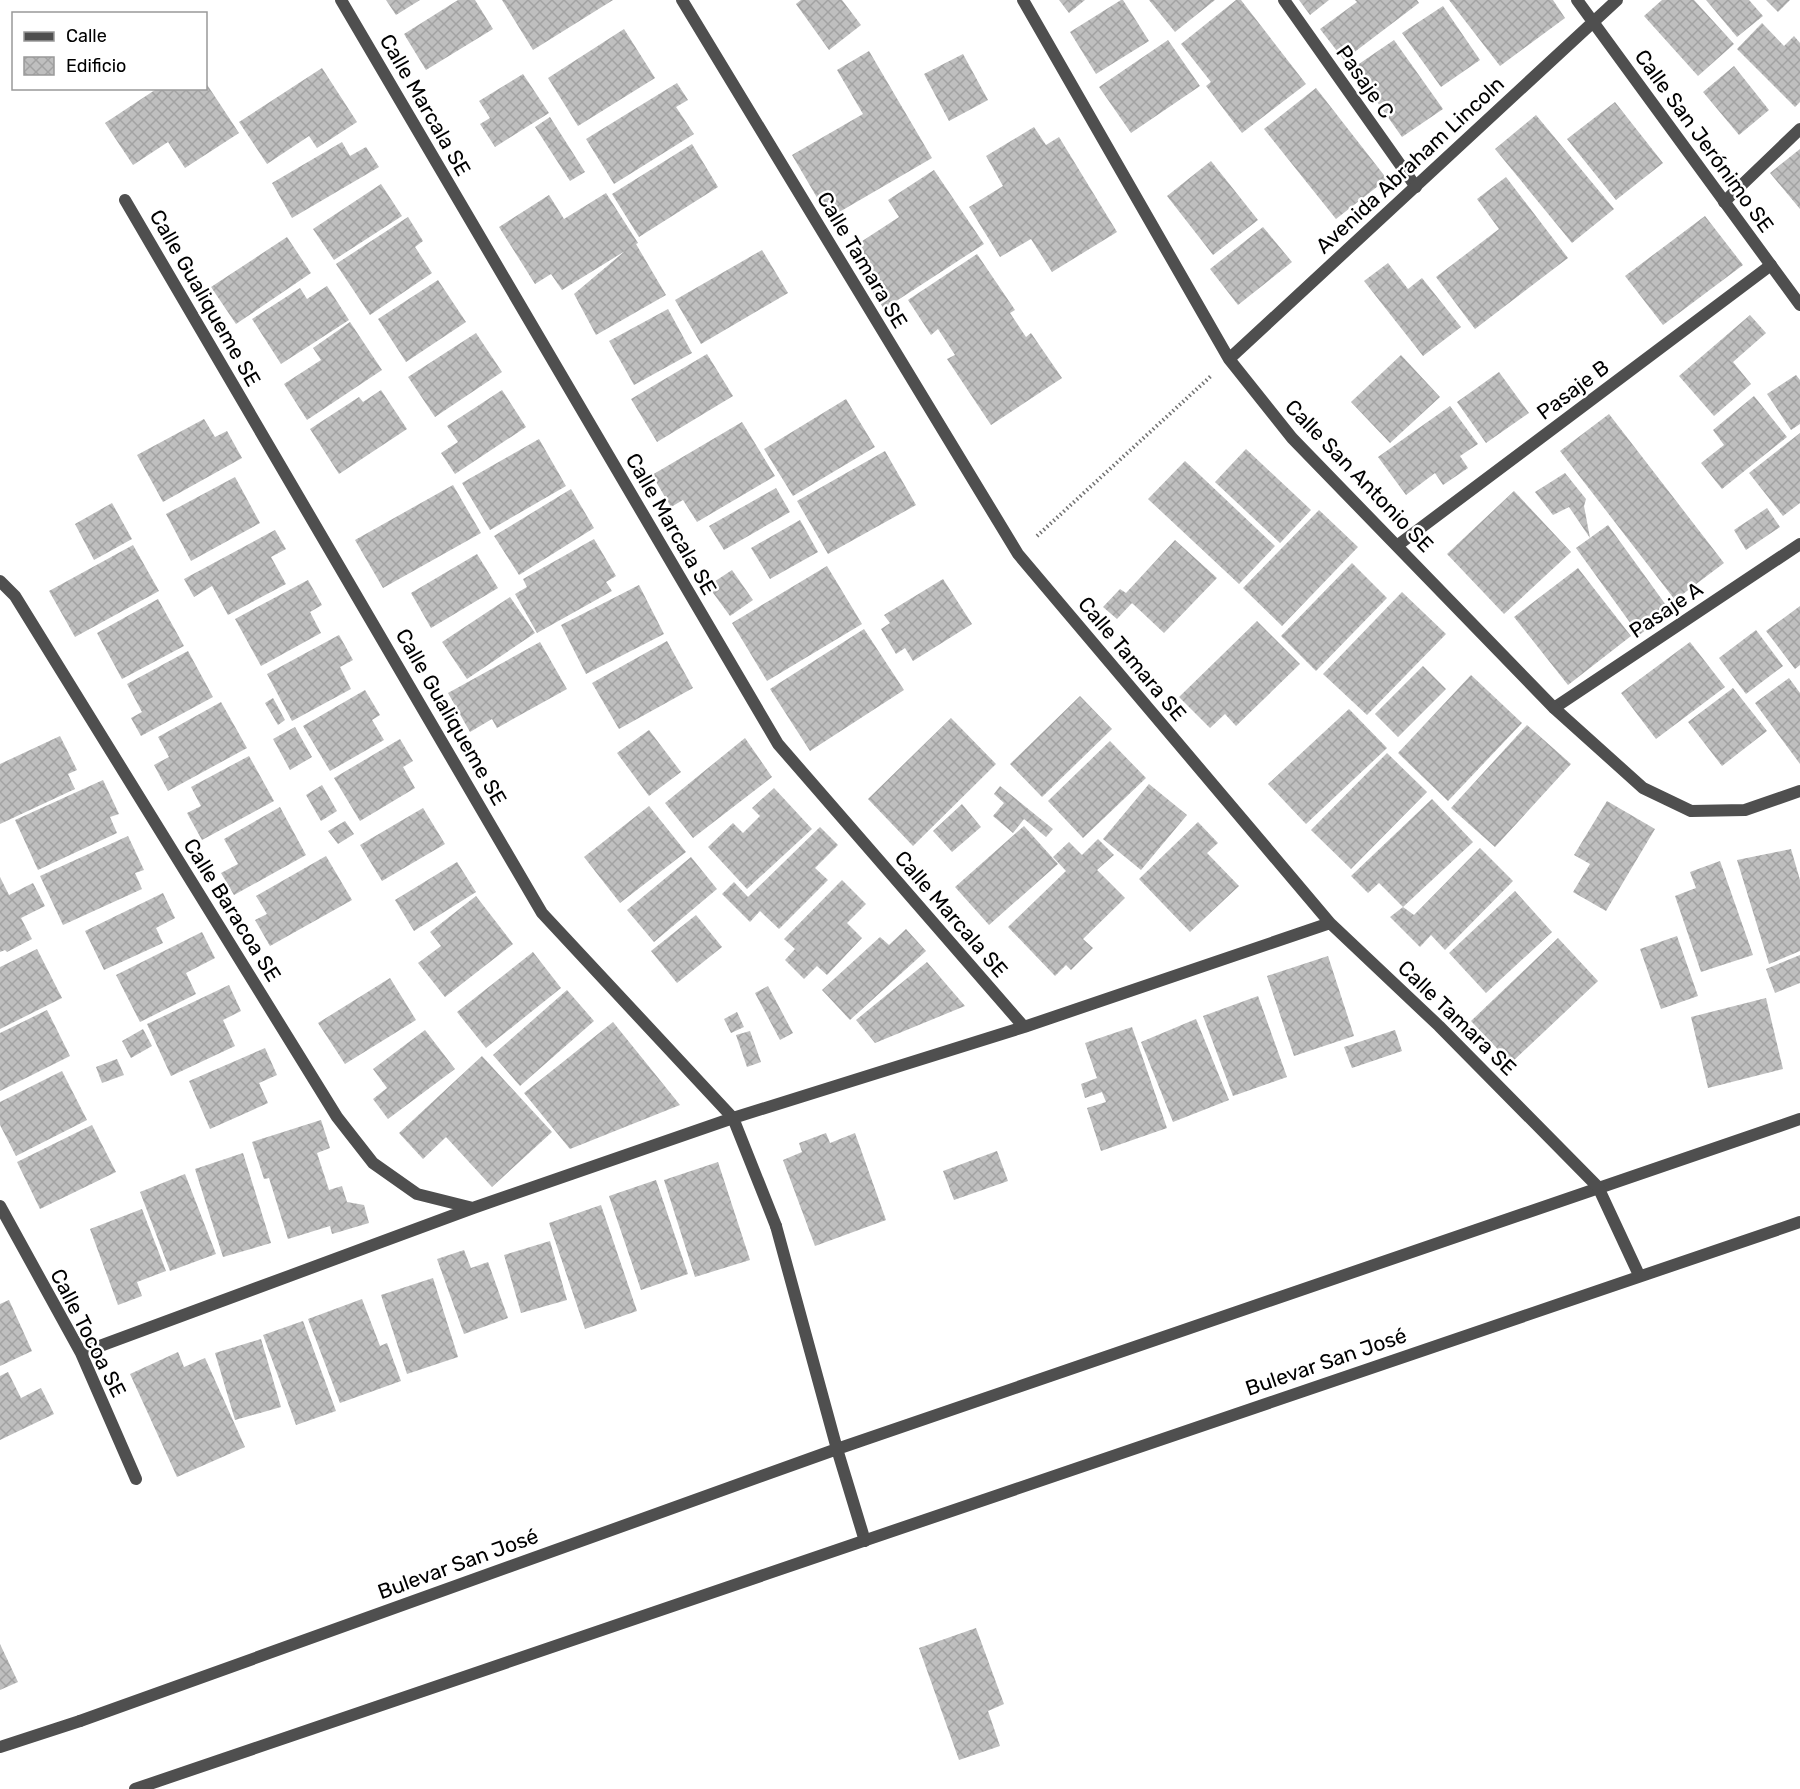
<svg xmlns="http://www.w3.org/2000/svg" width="1800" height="1789" viewBox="0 0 1800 1789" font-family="Rubik,sans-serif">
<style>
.building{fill:url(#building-cross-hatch)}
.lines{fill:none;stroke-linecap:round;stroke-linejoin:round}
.path{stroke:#717171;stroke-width:4;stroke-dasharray:1.5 3;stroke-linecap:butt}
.lane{stroke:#4f4f4f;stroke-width:12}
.street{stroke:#4f4f4f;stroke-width:12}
.labels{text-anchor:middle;stroke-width:5;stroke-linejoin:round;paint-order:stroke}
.street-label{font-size:21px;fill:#000;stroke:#fff}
</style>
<defs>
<pattern id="building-cross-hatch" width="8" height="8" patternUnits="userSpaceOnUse" patternTransform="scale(1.5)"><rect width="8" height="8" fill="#bfbfbf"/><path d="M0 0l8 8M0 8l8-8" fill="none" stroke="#a2a2a2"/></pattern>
</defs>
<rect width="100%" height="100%" fill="#fff"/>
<path class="building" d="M386,0H420L396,15Z
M458,0H475L493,29L426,70L404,34Z
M502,0H613L533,50Z
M801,0H842L861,25L829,50L796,4Z
M1059,0H1085L1069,13Z
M1121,0H1123L1149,41L1096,74L1070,32Z
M1149,0H1215L1175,32Z
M1236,0H1241L1306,84L1242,133L1206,86L1211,82L1181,44Z
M1299,0H1329L1310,15Z
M1355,0H1417L1419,3L1344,60L1320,29L1357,2Z
M1449,0H1553L1565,18L1500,66Z
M1662,0H1694L1734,44L1698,76L1644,16Z
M1706,0H1749L1763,16L1737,37Z
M1766,0H1790L1778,12Z
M1443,6L1480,60L1441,87L1402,33Z
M1762,23L1784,46L1794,36L1800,43V102L1795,107L1737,49Z
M624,29L655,78L578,126L548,78Z
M1168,40L1200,86L1131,133L1099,87Z
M1394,40L1443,109L1402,137L1353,68Z
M869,51L932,158L829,218L792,155L863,114L837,70Z
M963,54L988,100L949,121L924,74Z
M1734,66L1769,110L1739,135L1703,92Z
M322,68L357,122L317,148L309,136L267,164L239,122Z
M523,74L549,113L495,147L480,124L490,118L479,101Z
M206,83L239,133L185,168L168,142L133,165L105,123L158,88H206Z
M677,83L688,100L676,107L694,134L614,184L586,139Z
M1316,88L1387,179L1336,219L1264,129Z
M1615,102L1663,163L1616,200L1567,139Z
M1536,115L1614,209L1572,243L1495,149Z
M550,117L585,172L570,181L535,127Z
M1034,127L1046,145L1059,137L1117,232L1052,272L1031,239L1000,257L969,207L1003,186L986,156Z
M342,142L350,156L366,147L379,167L292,218L272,183Z
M692,144L718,187L639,237L612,194Z
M1800,149V209L1770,173Z
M1211,161L1258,220L1213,255L1167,196Z
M934,170L984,244L884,309L847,251L899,217L888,200Z
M1506,177L1568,258L1475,329L1436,277L1499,229L1477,199Z
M381,184L402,216L334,260L313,229Z
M606,193L638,243L636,244L666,295L596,335L574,294L625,251L562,290L551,274L535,284L499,227L549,195L564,219Z
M1705,216L1743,265L1663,325L1625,276Z
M408,217L423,241L415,247L432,273L370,315L336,264Z
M1263,227L1292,262L1238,305L1210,269Z
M287,237L311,273L236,324L211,287Z
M762,250L788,293L701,344L675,300Z
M977,254L1015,310L1010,313L1026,337L1031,333L1062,378L991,425L947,359L955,355L938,329L931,335L908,300Z
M1388,263L1408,289L1422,278L1461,327L1423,356L1364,281Z
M438,280L466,322L406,362L378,319Z
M327,286L349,320L281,364L252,319L300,288L307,299Z
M668,309L692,353L634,385L609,341Z
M1750,315L1766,333L1733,362L1751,384L1714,416L1679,376Z
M350,322L382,370L307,420L284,384L321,360L313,348Z
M476,333L502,372L435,417L408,377Z
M707,354L733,396L657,442L631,399Z
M1401,355L1440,397L1390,443L1351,402Z
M1499,372L1529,413L1486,443L1457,402Z
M1796,375L1800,380V424L1791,430L1767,394Z
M381,390L407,429L339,474L310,429L359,397L363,402Z
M502,390L526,427L455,474L441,453L458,442L447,426Z
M1754,396L1787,437L1722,489L1701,463L1724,445L1713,430Z
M846,399L875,447L793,496L764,449Z
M1450,406L1478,444L1460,456L1468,468L1443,485L1435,473L1406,495L1378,457Z
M1609,414L1724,563L1675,600L1560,451Z
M204,419L215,437L227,431L242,458L163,502L137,455Z
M742,422L775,476L697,522L683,500L671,507L652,475Z
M1800,433V503L1783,516L1749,473Z
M539,439L566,486L490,530L462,483Z
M1246,449L1311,510L1280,543L1215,482Z
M885,451L916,505L828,554L797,501Z
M1185,461L1275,546L1239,584L1148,499Z
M1565,473L1586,499L1584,506L1590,538L1569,507L1553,515L1535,492Z
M235,477L260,523L191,561L166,514Z
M453,485L481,533L383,588L355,540Z
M776,488L790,512L724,550L709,526Z
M571,489L594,528L519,575L494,536Z
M1514,491L1571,552L1504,614L1447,554Z
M112,503L132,539L94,560L75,524Z
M1767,508L1780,527L1746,550L1734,530Z
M1319,510L1358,547L1282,626L1243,588Z
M800,520L818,552L770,579L751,548Z
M1608,525L1671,612L1639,635L1576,548Z
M275,530L286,549L271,557L286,584L228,615L212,586L194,597L184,579Z
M594,539L616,576L606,582L612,591L537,633L515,594L527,587L523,579Z
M1175,540L1217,578L1164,633L1132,603L1117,619L1103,607L1120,589L1126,593Z
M133,545L159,591L75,637L49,591Z
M477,554L498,588L431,628L411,593Z
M1352,563L1387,598L1316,671L1281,636Z
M827,566L862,624L767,681L732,623Z
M1578,568L1631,636L1568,685L1514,617Z
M732,570L753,600L730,616L708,586Z
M943,579L972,624L913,661L905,648L896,654L881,629L890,623L884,615Z
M308,580L322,605L310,612L321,633L261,666L235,619Z
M639,585L664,634L586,674L561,625Z
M1402,592L1446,634L1367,715L1323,674Z
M510,597L535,633L467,679L442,642Z
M158,599L184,646L122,679L97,633Z
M1800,606V665L1795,669L1766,631Z
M1257,621L1300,664L1236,726L1225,714L1210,728L1179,697Z
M864,629L904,690L810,751L770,689Z
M1756,630L1783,666L1746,694L1719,658Z
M339,635L353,660L340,667L351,689L292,721L267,674Z
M667,641L693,688L619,729L592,683Z
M540,642L567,689L497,728L492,719L470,732L448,693Z
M1690,642L1725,687L1656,739L1621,693Z
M188,651L213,697L141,736L131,718L142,712L127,684Z
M1423,666L1446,689L1398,737L1375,714Z
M1471,675L1522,723L1448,801L1398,753Z
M1789,678L1800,693V764L1755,703Z
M1733,688L1767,731L1722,766L1688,722Z
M365,690L380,715L372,720L384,740L330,771L303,726Z
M1080,696L1112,729L1042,797L1010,764Z
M273,698L285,720L278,725L265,703Z
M221,702L247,748L168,791L154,765L169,757L158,737Z
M1349,709L1387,748L1306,824L1268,784Z
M951,718L996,764L913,846L868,799Z
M1527,725L1571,764L1495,847L1451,808Z
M295,727L312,757L290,770L273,739Z
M649,730L681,772L649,796L617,753Z
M60,736L77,770L68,774L75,789L0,824V764Z
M745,738L772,777L693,838L665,803Z
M400,739L413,761L403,767L415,788L360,821L334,778Z
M1110,741L1146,778L1083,838L1048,801Z
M1387,753L1427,792L1351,869L1311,830Z
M249,756L274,801L202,840L187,813L201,806L191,787Z
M103,780L119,814L110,817L117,833L38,870L15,820Z
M1149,784L1187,815L1141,870L1103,839Z
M322,785L337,811L321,821L306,795Z
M1000,786L1053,829L1046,837L1024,819L1013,833L993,816L1004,803L994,794Z
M774,788L812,829L747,889L708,847L733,823L743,833L760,816L752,808Z
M1432,799L1473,842L1403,907L1414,915L1480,848L1513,881L1445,950L1431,935L1420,947L1390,917L1403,907L1379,883L1368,893L1351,876Z
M1607,801L1655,829L1606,911L1573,892L1590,864L1574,855Z
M962,804L981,827L952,852L933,831Z
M649,806L686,852L620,903L584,857Z
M280,807L306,855L234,895L221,873L238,864L224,839Z
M423,808L445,844L382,881L360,845Z
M345,821L354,834L338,844L328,831Z
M1198,822L1218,843L1207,853L1239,886L1190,932L1139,879Z
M1024,826L1058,864L989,925L955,887Z
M820,827L838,845L815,868L828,880L779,929L760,911L750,922L722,894L734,882L748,897Z
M128,836L144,870L135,873L142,889L63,925L40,876Z
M1098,839L1114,855L1097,870L1125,898L1083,939L1093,948L1071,970L1066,965L1055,976L1008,927L1066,871L1053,857L1069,842L1082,855Z
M1791,849L1800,880V951L1769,964L1737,860Z
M326,856L352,900L270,946L255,920L267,914L256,896Z
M691,857L717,889L654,942L627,910Z
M1720,861L1753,955L1701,972L1675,896L1696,888L1690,872Z
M457,862L476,892L414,931L395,900Z
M0,877L9,895L33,883L45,906L21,918L32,939L7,952L5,950L0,952Z
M842,880L866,904L847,923L862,938L827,975L817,966L804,979L785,960L795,949L784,939Z
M1515,891L1552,932L1486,993L1449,953Z
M163,893L175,918L156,928L163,943L104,970L85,931Z
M476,896L513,944L445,997L418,963L441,946L430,932Z
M696,915L722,947L677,983L651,951Z
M906,929L926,951L850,1020L822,990L880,937L889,945Z
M202,932L215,958L186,973L196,994L140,1022L116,975Z
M1677,936L1698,996L1661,1009L1640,949Z
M1558,938L1598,981L1511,1063L1471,1021Z
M37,949L62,998L0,1029V967Z
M533,952L561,988L486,1048L457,1012Z
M1800,955V983L1775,993L1766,969Z
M1328,956L1354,1036L1294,1056L1267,976Z
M927,962L965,1006L875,1043L856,1020Z
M390,978L416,1020L345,1064L318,1023Z
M229,985L241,1011L223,1020L235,1046L171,1076L147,1024Z
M768,986L793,1033L780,1040L755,993Z
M567,990L594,1021L520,1086L493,1055Z
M1258,996L1287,1077L1233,1096L1203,1016Z
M1766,998L1783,1069L1708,1088L1691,1017Z
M47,1010L70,1056L0,1091V1033Z
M737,1012L744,1027L731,1033L724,1019Z
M1196,1019L1229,1100L1173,1122L1141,1042Z
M613,1022L680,1105L570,1149L524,1093Z
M1132,1027L1167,1128L1101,1151L1087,1108L1106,1102L1102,1092L1085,1098L1081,1084L1097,1078L1085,1043Z
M143,1029L152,1046L131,1058L122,1041Z
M425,1030L455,1069L388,1119L373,1099L387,1088L373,1069Z
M1395,1030L1402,1051L1352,1068L1344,1047Z
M750,1031L761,1062L747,1067L736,1035Z
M265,1048L277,1075L259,1083L268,1103L210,1129L189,1081Z
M482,1056L552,1132L492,1187L446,1137L423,1159L399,1133Z
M117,1059L124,1075L102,1083L96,1067Z
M62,1071L87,1120L16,1156L0,1125V1102Z
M321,1120L330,1148L317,1153L329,1190L342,1186L347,1202L364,1205L369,1223L332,1234L330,1226L288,1239L269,1178L264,1179L252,1142Z
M92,1125L116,1172L40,1209L17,1162Z
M826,1133L830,1143L855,1133L886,1220L815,1246L783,1160L802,1152L799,1143Z
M997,1151L1008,1181L954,1200L943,1171Z
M243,1153L271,1243L223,1257L195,1169Z
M718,1162L750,1260L695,1277L664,1180Z
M185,1174L216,1254L170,1271L140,1192Z
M656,1180L688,1274L641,1290L609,1196Z
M601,1205L637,1311L585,1329L549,1223Z
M142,1209L166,1271L137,1282L142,1296L118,1305L90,1229Z
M550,1241L567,1300L521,1313L504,1255Z
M464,1250L471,1268L488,1262L508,1318L464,1334L437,1259Z
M433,1278L458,1357L407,1374L381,1295Z
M362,1299L380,1346L387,1343L401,1381L340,1403L308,1319Z
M9,1300L32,1351L0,1366V1304Z
M303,1321L336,1411L296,1425L263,1335Z
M261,1339L281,1407L235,1420L215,1353Z
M178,1352L184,1367L205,1358L245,1447L177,1477L130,1374Z
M8,1372L21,1398L41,1388L54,1414L0,1440V1376Z
M976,1628L1004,1704L988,1711L1000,1746L959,1760L919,1648Z
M0,1644L18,1682L0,1690Z"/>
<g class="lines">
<path class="path" d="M1037,536L1211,376"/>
<path class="lane" d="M1284,0L1416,187
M1724,202L1800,129
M1398,545L1771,265
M1554,708L1800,544
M776,1226L837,1449L1800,1119
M80,1721L837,1449L865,1541"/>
<path class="street" d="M341,0L778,744L1024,1027
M682,0L1018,554L1330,923L1439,1026L1598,1187L1639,1275
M1023,0L1229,359L1292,438L1554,708L1643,788L1691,811L1745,810L1800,791
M1577,0L1800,305
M125,200L542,913L733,1118L776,1226
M1229,359L1617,0
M0,581L15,596L337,1117L373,1163L417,1194L473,1208
M0,1206L81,1353L136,1479
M81,1353L473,1208L733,1118L1024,1027L1330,923
M0,1747L80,1721
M135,1789L1800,1222"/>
</g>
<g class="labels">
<g class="street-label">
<text transform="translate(1365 82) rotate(55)" y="7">Pasaje C</text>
<text transform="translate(425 105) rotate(60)" y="7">Calle Marcala SE</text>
<text transform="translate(1704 141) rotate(54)" y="7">Calle San Jerónimo SE</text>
<text transform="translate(1410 165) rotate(-43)" y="7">Avenida Abraham Lincoln</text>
<text transform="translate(862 260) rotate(59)" y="7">Calle Tamara SE</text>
<text transform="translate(205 298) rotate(60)" y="7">Calle Gualiqueme SE</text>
<text transform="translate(1573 390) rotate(-37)" y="7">Pasaje B</text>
<text transform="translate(1359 476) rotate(46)" y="7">Calle San Antonio SE</text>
<text transform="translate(671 524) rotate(60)" y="7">Calle Marcala SE</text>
<text transform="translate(1666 610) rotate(-34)" y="7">Pasaje A</text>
<text transform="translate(1132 659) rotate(50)" y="7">Calle Tamara SE</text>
<text transform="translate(451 717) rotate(60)" y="7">Calle Gualiqueme SE</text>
<text transform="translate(232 910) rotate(58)" y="7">Calle Baracoa SE</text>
<text transform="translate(951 914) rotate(49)" y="7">Calle Marcala SE</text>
<text transform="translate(1457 1018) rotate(44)" y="7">Calle Tamara SE</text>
<text transform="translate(88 1333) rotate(63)" y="7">Calle Tocoa SE</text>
<text transform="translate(1326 1362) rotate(-19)" y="7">Bulevar San José</text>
<text transform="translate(458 1564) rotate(-20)" y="7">Bulevar San José</text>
</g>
</g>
<rect x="12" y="12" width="195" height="78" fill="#ffffff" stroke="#999999" stroke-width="1.5"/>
<rect x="24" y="32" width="30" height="9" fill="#4f4f4f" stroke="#999999" stroke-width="1.5"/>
<text x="66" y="42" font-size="18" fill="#000000">Calle</text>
<rect x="24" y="57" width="30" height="18" fill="url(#building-cross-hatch)" stroke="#999999" stroke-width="1.5"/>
<text x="66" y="72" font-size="18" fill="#000000">Edificio</text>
</svg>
